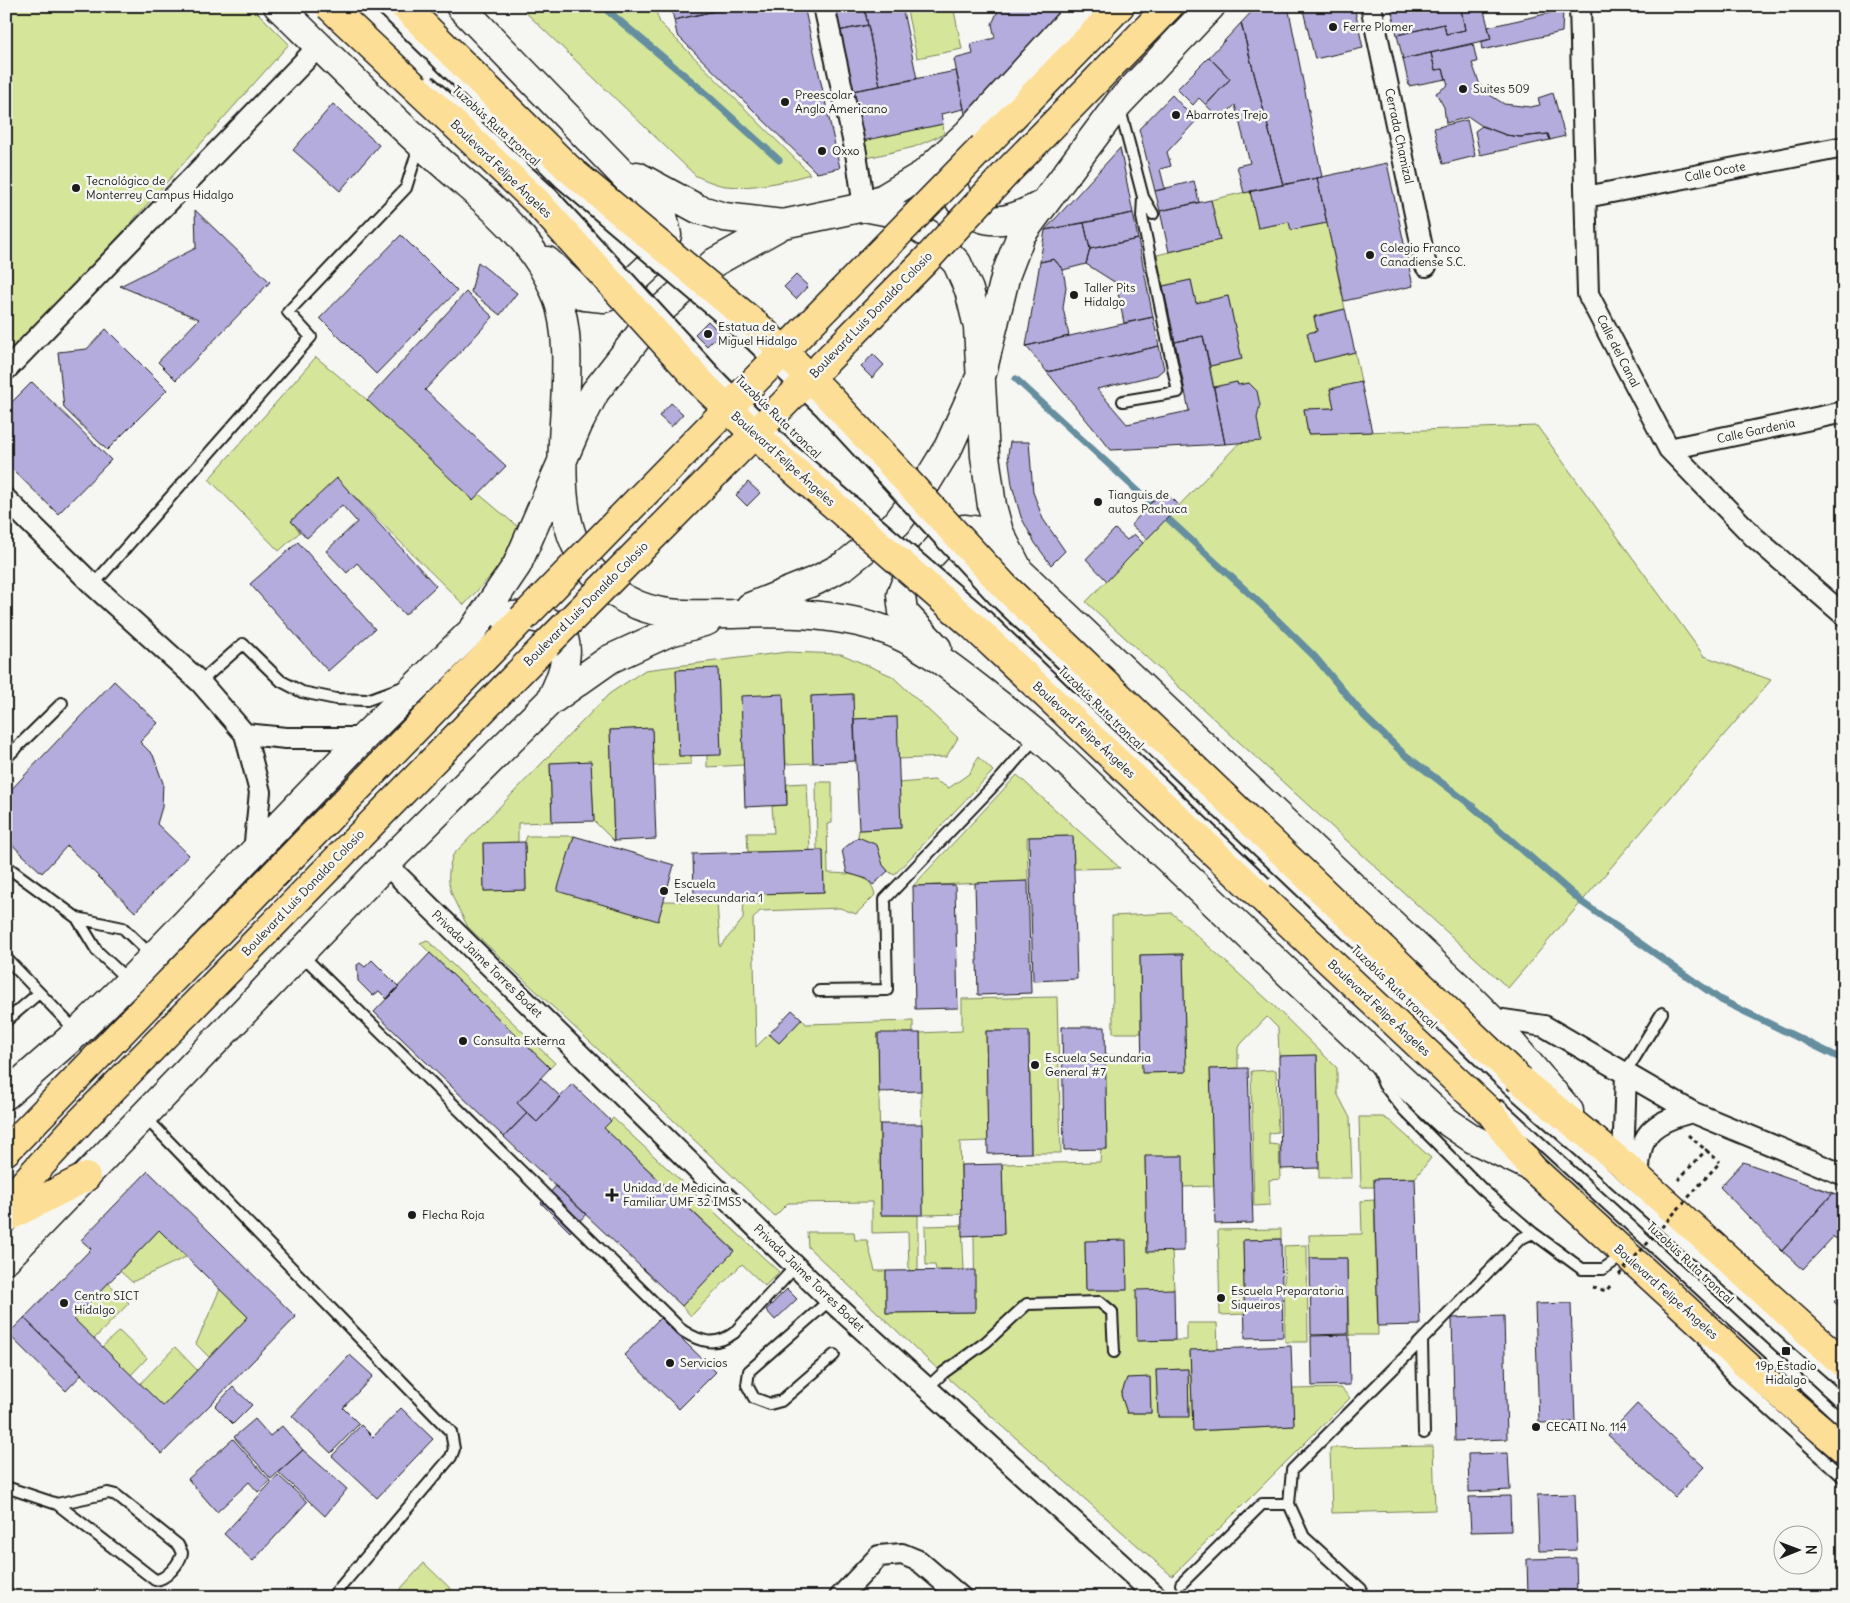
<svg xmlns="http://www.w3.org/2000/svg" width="1850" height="1603" viewBox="0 0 1850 1603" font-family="Delius,sans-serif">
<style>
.green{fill:#d5e69a;stroke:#78815b;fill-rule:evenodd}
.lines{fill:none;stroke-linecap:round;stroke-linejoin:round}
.stream{stroke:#658e9f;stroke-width:7}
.building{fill:#b3acdd;stroke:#1c1c1c;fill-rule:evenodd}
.service-casing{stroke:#1c1c1c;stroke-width:14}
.minor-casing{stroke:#1c1c1c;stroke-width:24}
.secondary-casing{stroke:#1c1c1c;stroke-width:31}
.primary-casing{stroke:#1c1c1c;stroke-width:31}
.trunk-casing{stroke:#1c1c1c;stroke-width:31}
.path{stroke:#1c1c1c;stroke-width:3;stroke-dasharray:4 4;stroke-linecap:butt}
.service{stroke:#f6f6f2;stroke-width:10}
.minor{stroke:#f6f6f2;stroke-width:20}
.secondary{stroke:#f6f6f2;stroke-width:28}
.primary{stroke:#fdde96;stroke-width:28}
.trunk{stroke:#fdde96;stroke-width:28}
.service-bridge-casing{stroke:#1c1c1c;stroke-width:14;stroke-linecap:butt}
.primary-bridge-casing{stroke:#1c1c1c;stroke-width:31;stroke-linecap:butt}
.trunk-bridge-casing{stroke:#1c1c1c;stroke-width:31;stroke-linecap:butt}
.path-bridge{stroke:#1c1c1c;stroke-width:3;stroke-dasharray:4 4;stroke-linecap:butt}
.service-bridge{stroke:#f6f6f2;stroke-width:10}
.primary-bridge{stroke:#fdde96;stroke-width:28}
.trunk-bridge{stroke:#fdde96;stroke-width:28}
.poi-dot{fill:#1c1c1c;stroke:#f6f6f2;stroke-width:2}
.labels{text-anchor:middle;stroke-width:5;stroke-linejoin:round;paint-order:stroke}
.poi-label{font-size:12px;fill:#1c1c1c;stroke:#f6f6f2;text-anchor:start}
.street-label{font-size:12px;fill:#1c1c1c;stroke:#f6f6f2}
</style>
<rect width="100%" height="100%" fill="#f6f6f2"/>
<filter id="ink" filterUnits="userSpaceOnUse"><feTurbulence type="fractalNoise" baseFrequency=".02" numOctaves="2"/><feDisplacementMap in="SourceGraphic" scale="10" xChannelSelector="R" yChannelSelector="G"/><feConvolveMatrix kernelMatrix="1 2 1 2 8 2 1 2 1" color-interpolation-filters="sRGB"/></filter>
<g filter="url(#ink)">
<path class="green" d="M6,6H251L289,44L6,364Z
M519,6H654L660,23L810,174C783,182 755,189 726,186C716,185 706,180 696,176Z
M906,6H953L962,49L917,58Z
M943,124L944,134L914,147L867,158L862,141Z
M1250,191L1258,228L1289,222L1292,230L1327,223L1345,309L1314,316L1317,331L1308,333L1314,362L1355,352L1361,382L1330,389L1334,408L1304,409L1308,434L1537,426L1704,656L1771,680L1508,988L1086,602L1245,437L1260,436C1259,430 1256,422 1257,416C1259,401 1260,394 1249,383L1238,385L1237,382L1214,387L1210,366L1242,359L1228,296L1196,303L1191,280L1163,286L1157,255L1220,240L1211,200Z
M316,357L518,527L500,566L464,605L337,479L291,521L300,532L279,551L209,479Z
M787,652L841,654L892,676L958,738L946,757L898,759L896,717L853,719L852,694L811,696L813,763L786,764L783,694L744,765L707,767V755L721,754L718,669L676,670L679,756H691V764L653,766L652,728L610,730L614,841L594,821L591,762L550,763L552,822L518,823V842L483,843L484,891L526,890L525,842L527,836H574L558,891L663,901L717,902L720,947L743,919L744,894L824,892L823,850H817L816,782H832V823L827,824L828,873C847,874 871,872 875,895L856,914L840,908L760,911L753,919L756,1047L769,1034L779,1043L802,1019L806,1024L913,1021V1033L878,1034L881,1215H918V1271H909L908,1232L872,1233V1202L788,1203L775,1216L468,927C454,899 442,886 453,855L609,694L645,670Z
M978,757L993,771L894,875L888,871L858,837L859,830L901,828L899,783L934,780L949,788L970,773Z
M1017,775L1120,868L1074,869L1073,836L1027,837L1028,881L913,886Z
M807,783L810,851L748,852L747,833H774L772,806L787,805V784Z
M1172,913L1270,1002L1337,1068V1093L1350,1118L1352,1178H1319L1317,1055L1279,1056L1278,1028L1267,1017L1238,1047V1068L1210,1069L1214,1186L1183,1187L1182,1156L1145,1157L1147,1251H1172L1174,1289L1137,1341L1187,1340V1323H1217L1218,1349L1190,1351L1193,1431L1294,1426L1292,1389L1341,1388L1350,1398L1172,1576L930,1362L808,1247L807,1232H854L855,1240H867L875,1271H886V1313L975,1312L974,1235L1004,1234L1002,1164L1100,1162L1101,1149H1107L1105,1055L1142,1054L1143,1073L1186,1072L1183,954L1140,955L1141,1033H1113L1112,916ZM1085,1241L1127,1290H1086ZM1188,1369L1189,1416L1158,1417L1156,1370ZM1127,1378H1150L1151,1413H1127L1121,1395Z
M427,940L555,1063L550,1068L430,953L420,943Z
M1057,997L1061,1153H1031L1029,1031H986L988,1141L960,1142L962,1214L923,1215L920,1033L962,1031V999Z
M1276,1070L1278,1132L1269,1133V1144L1279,1145L1280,1179L1269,1180L1270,1205L1254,1206L1251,1071Z
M1359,1117H1383L1390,1121L1431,1158L1415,1178L1374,1179V1187H1361Z
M613,1118L779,1272L765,1286L742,1264L691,1316L682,1306L734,1250L604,1128Z
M1374,1200L1378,1335H1349L1347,1258H1310L1309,1235L1362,1234L1361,1201Z
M962,1225L964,1270H936L935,1265H926L925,1226Z
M1281,1229V1239L1243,1240L1245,1314L1220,1315L1218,1230Z
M159,1230L186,1257L132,1282L120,1271Z
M1307,1245L1308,1342H1285L1284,1246Z
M108,1283L129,1303L94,1339L74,1319Z
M220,1289L248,1317L209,1357L196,1344Z
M119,1331L147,1358L131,1375L102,1347Z
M175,1347L197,1370L163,1406L140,1384Z
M1433,1446L1435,1510L1332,1513L1330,1448Z
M424,1563L459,1597H393Z"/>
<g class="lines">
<path class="stream" d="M602,6L696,85L779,160
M1016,379L1264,607L1315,657L1365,717L1404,754L1471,805L1583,903L1721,1000L1844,1060"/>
</g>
<path class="building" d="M671,6H738L674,20Z
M738,6H804L840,168L817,173L677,35L674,20Z
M833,6H864L868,25L838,31Z
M864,6H902L917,79L880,86Z
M1000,6H1074L966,119L954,59L973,54L971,44L995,38L992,24Z
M1257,6H1288L1322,177L1283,185L1241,23Z
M1302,6H1354L1363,48L1315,59Z
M1472,6H1483L1491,39L1403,59L1397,35L1444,24L1446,34L1465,30L1461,9Z
M1472,6L1461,9L1465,30L1446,34L1444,24L1397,35L1391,7Z
M1563,10L1562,32L1482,50L1481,42L1491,39L1488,27Z
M1241,23L1283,185L1244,193L1237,166L1250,163L1235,105L1220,119L1206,105L1230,79L1209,57Z
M868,25L880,86L852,91L838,31Z
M1473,44L1477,62L1472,63L1480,85L1487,93L1504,104L1530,107L1540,105L1538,98L1553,93L1565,136L1550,140L1548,134L1520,137L1506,135L1482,126L1469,117L1446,123L1444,107L1436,93L1448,85L1443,69L1435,70L1431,53Z
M1431,53L1435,70L1443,69L1446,79L1409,86L1403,59Z
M1209,57L1230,79L1206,105L1199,98L1193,105L1177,89Z
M956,71L964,109L941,114L943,124L862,141L852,91Z
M1172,95L1196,121L1167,152L1171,166L1160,169L1165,189L1155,191L1139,129Z
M333,104L379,145L340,191L293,150Z
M1467,120L1475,156L1443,164L1434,128Z
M1482,126L1506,135L1520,137L1548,134L1550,140L1480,155L1475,131Z
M1120,148L1133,213L1045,230Z
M1387,163L1413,286L1344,301L1317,178Z
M1317,178L1327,223L1291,230L1289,222L1258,228L1250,191Z
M1194,181L1199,202L1160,211L1155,191Z
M1211,200L1220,240L1169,252L1160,211Z
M195,210L270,282L176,380L158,362L199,319L120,286L196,248Z
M1133,213L1138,239L1090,249L1084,223Z
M1084,223L1090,249L1086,264L1063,270L1054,259L1040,262L1045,230Z
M401,235L457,291L376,374L320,318Z
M1138,239L1153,317L1124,323L1116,283L1086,264L1090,249Z
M1054,259L1063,270L1066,287L1063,308L1069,336L1026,346L1040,262Z
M478,262L517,293L500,315L471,292Z
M796,275L808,286L796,299L784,287Z
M1191,280L1196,303L1228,296L1242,359L1210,366L1203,336L1175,342L1163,286Z
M466,292L493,317L425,390L506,466L473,500L367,400Z
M1345,309L1355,352L1314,362L1307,333L1317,331L1314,317Z
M1153,317L1159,346L1047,372L1026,346Z
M708,321L720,333L707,346L695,334Z
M106,329L167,390L107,450L64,408L58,352L87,349Z
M1203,336L1225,444L1111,450L1047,372L1159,346L1164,369L1157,375L1097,389L1127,424L1189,411L1175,342Z
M873,354L884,365L872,378L861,367Z
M32,382L111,460L58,514L6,463V408Z
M1237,382L1238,385L1249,383L1257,391L1260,405L1257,418L1261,441L1225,444L1214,387Z
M1361,382L1372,432L1308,434L1304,409L1334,408L1330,389Z
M671,403L683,414L671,427L659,416Z
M1010,442H1029L1033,492L1043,519L1065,551L1051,565L1035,543L1021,517L1012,485L1008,454Z
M337,478L436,586L405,615L357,563L347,573L326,551L357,522L342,505L307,538L291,521Z
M748,482L760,493L747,506L736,495Z
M1163,490L1179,506L1147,539L1131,525Z
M1115,529L1127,540L1134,534L1143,543L1107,581L1086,559Z
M298,542L375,629L328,671L250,584Z
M718,668L721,755L679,756L676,670Z
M114,681L158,723L140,742L153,755L163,783L162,807L157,824L189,855L135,912L67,846L42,873L6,839V795Z
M783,694L787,805L745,807L741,696Z
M853,694L855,761L813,763L811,696Z
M897,717L901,828L859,830L854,719Z
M652,728L656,839L614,841L610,730Z
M591,761L594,821L552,822L550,763Z
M574,836L674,865L658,921L557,891Z
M1073,836L1077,979L1033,981L1029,837Z
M858,837L877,845L883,865L888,871L873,885L867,879L847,873L842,850Z
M525,842L526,890L484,891L483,843Z
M823,850L824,892L694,896L693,854Z
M1028,881L1031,993L978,995L975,883Z
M955,885L958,1008L915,1009L913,886Z
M430,953L550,1068L517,1103L527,1113L504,1137L374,1012Z
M1183,954L1186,1072L1142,1073L1140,955Z
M372,960L399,987L387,999L379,991L373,996L358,981L357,965L360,963L365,967Z
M792,1010L802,1019L779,1043L769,1034Z
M1062,1027H1105L1107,1149L1064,1150Z
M986,1031H1029L1031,1153L988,1154Z
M878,1033H920L921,1091L879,1092Z
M1317,1055L1319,1168L1281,1169L1279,1056Z
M1248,1068L1253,1223L1215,1224L1210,1069Z
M541,1078L561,1097L537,1122L517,1103Z
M572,1084L611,1121L604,1128L734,1251L682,1306L504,1137L527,1113L537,1122Z
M880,1124H922L923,1215H881Z
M1145,1156H1183L1184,1251L1147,1252Z
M1743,1162L1833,1193L1782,1251L1720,1187Z
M1002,1164L1004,1234L962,1236L961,1165Z
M148,1171L296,1317L162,1454L24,1318L91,1249L81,1240ZM159,1230L248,1317L163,1406L74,1319Z
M1415,1178L1420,1325L1378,1326L1374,1179Z
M556,1186L586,1214L570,1232L541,1203Z
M1833,1193L1844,1197V1242L1833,1237L1803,1269L1782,1251Z
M1281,1239L1283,1337L1245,1338L1243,1240Z
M1126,1240L1127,1290H1086L1085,1241Z
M1310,1258H1347L1348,1334L1311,1335Z
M975,1270V1312L886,1313V1271Z
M787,1289L797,1299L775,1320L766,1310Z
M1174,1289L1175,1340L1137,1341L1136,1290Z
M1844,1289V1310L1834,1302Z
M1571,1303L1575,1422L1539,1423L1535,1304Z
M1504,1316L1507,1439L1455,1441L1452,1318Z
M24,1318L82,1374L66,1391L8,1334Z
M660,1318L716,1372L679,1409L624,1355Z
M1349,1335L1350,1385L1312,1386L1311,1336Z
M1291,1346L1294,1426L1193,1431L1190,1350Z
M350,1355L373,1376L343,1408L359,1424L331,1453L292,1416Z
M1188,1369L1189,1417H1158L1156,1370Z
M1150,1377L1151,1413H1127L1121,1395L1127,1378Z
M233,1387L252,1405L233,1424L215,1406Z
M1637,1404L1704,1467L1675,1497L1608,1435Z
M401,1408L433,1439L377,1498L332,1456L361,1425L373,1437Z
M255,1419L270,1436L282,1426L303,1450L271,1479L234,1437Z
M233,1439L270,1481L258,1492L249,1482L217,1512L188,1479Z
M303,1450L347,1489L325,1516L278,1472Z
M1508,1453L1510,1490L1469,1492L1468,1454Z
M278,1475L307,1502L253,1561L224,1534Z
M1575,1494L1577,1550L1539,1551L1537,1495Z
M1510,1496L1511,1531L1471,1532L1469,1497Z
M1576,1558L1577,1597H1528L1527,1559Z"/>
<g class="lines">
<g class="service-casing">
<path id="service" d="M1120,109L1143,197L1153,214
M1123,401L1178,392L1142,217L1143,197
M93,585L311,337L288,312L406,188L419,146
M200,682L243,644L281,681L302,692L336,699L367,700L403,687
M6,758L62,703
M6,866L77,918L97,951L129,981
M77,918L123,928L153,957
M301,954L683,1331C702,1343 716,1346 734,1333L796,1266
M6,958L77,1032
M819,991L887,990L885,899L1001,778L1037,736
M6,1021L39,993
M1377,1068L1384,1085L1403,1109L1482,1189L1533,1233L1582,1269H1603L1624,1255
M1626,1072L1662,1013
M1506,1086L1844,1385
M1500,1106L1844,1422
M145,1117L451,1432L454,1449L451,1457L332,1597
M830,1300L749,1371L747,1385L754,1398L770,1404L781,1401L834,1355
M1703,1337L1709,1350L1727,1372L1844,1478
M927,1388L943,1373L986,1342L1027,1304L1100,1302L1112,1312L1114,1352
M1424,1433L1422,1340L1520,1239L1533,1233
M6,1487L57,1504L155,1580C166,1580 180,1563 182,1553L178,1545L116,1495L108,1493L57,1504
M1181,1584L1262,1504H1289
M1361,1589L1304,1537L1289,1504L1292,1470L1422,1340"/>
</g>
<g class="minor-casing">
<path id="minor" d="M824,6L856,153L864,207
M1371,6L1426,266
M1580,6L1588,294L1669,449L1754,537L1844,615
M1586,197L1844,147
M6,370L319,46
M1669,449L1844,412
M6,499L93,585L200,682L245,734L260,792L254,852
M245,734L286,738H363
M386,864L830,1300L1157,1597
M1490,1018L1544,1026L1692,1112L1844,1175
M1623,1164L1626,1072
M1639,1178C1638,1134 1650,1123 1692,1112
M840,1597L879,1556L902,1554L919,1561L961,1597"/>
</g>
<g class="secondary-casing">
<path id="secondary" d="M278,6C326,53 373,100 423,146C471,191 531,230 556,294C588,376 530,506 595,574C604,583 617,596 629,601C660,618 697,614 732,614C785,612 846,613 896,634C927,648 956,671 983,692C1001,707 1020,720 1038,736C1071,764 1101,796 1133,826C1237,924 1340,1023 1445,1120L1473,1139L1531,1167
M460,6L663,216L667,235L660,256L623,291L604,298L584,296L547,261
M956,157C944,190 965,224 1002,220C1016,218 1030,211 1043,204
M637,176L698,209L724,217L783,224
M864,207L895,213L930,235L957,263L969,290L978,327L985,456L992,506L999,532L1019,571L1462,990L1490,1018L1569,1111
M750,607L817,580L845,565L897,523L924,487L949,446L982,373L1006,274L1021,235L1119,103L1211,6
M505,617C514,614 526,616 536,618C582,627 565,672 550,701
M937,648L903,612L901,595L906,582L950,535L964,529L980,531L1005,555
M6,1095L78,1032L130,981L363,738L473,630L517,565L578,425L595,392L655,315L715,262L783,224L864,207L884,198L924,174L968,133L1084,6
M6,1259L386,864L549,702L610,659L667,633L707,621"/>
</g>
<g class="primary-casing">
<path id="primary" d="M983,147L1120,6
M1008,171L1169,6
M1594,1140L1623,1164L1844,1364
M6,1151L522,619
M1531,1167L1753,1371L1844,1449
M6,1203L81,1121L547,644
M6,1218L86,1177"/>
</g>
<g class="trunk-casing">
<path id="trunk" d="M1520,1080L1594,1140
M1491,1113L1531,1167"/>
</g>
<path class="path" d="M1688,1135L1720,1162
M1678,1180L1707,1149
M1593,1287L1606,1291L1611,1285"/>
<use href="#service" class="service"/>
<use href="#minor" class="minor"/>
<use href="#secondary" class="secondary"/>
<use href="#primary" class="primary"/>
<use href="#trunk" class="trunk"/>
<g class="service-bridge-casing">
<path id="service-bridge" d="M380,6L561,183L750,343L821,411L994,599L1504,1084
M429,81L549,191L718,376L784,443L982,612L1266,883"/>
</g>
<g class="primary-bridge-casing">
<path id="primary-bridge" d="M522,619L983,147
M547,644L926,260L1008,171"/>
</g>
<g class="trunk-bridge-casing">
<path id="trunk-bridge" d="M329,6L536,201L705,387L780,458L972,625L1491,1113
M404,6L569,169L762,330L830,398L1004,586L1520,1080"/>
</g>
<path class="path-bridge" d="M1619,1275L1720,1162"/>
<use href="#service-bridge" class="service-bridge"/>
<use href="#primary-bridge" class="primary-bridge"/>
<use href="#trunk-bridge" class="trunk-bridge"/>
</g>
</g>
<g class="poi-dot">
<circle cx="1333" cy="27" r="5"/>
<circle cx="1463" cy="89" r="5"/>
<circle cx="785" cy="102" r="5"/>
<circle cx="1176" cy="115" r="5"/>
<circle cx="822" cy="151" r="5"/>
<circle cx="76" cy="188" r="5"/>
<circle cx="1370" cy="255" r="5"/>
<circle cx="1074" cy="295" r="5"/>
<circle cx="708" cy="334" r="5"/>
<circle cx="1098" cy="502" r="5"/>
<circle cx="664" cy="891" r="5"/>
<circle cx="463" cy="1041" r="5"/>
<circle cx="1035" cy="1065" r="5"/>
<path d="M609.5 1187.5h5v5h5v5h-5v5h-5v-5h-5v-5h5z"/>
<circle cx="412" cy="1215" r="5"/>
<circle cx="1221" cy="1298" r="5"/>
<circle cx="64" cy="1303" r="5"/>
<rect x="1781" y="1346" width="10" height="10" rx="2.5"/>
<circle cx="670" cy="1363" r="5"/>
<circle cx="1536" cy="1427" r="5"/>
</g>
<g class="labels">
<g class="poi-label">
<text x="1343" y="31">Ferre Plomer</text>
<text x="1473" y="93">Suites 509</text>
<text x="795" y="99">Preescolar<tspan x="795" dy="14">Anglo Americano</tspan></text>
<text x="1186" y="119">Abarrotes Trejo</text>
<text x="832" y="155">Oxxo</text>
<text x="86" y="185">Tecnológico de<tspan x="86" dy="14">Monterrey Campus Hidalgo</tspan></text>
<text x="1380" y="252">Colegio Franco<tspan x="1380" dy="14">Canadiense S.C.</tspan></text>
<text x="1084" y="292">Taller Pits<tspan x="1084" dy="14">Hidalgo</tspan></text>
<text x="718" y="331">Estatua de<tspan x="718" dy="14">Miguel Hidalgo</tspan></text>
<text x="1108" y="499">Tianguis de<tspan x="1108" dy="14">autos Pachuca</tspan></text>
<text x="674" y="888">Escuela<tspan x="674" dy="14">Telesecundaria 1</tspan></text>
<text x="473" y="1045">Consulta Externa</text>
<text x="1045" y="1062">Escuela Secundaria<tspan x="1045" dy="14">General #7</tspan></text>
<text x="623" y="1192">Unidad de Medicina<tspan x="623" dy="14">Familiar UMF 32 IMSS</tspan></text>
<text x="422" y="1219">Flecha Roja</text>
<text x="1231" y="1295">Escuela Preparatoria<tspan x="1231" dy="14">Siqueiros</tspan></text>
<text x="74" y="1300">Centro SICT<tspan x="74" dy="14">Hidalgo</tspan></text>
<text x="680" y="1367">Servicios</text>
<text x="1786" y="1370" text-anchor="middle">19p Estadio<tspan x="1786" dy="14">Hidalgo</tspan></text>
<text x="1546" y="1431">CECATI No. 114</text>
</g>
<g class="street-label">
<text transform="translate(496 126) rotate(42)" y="4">Tuzobús Ruta troncal</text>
<text transform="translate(1399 136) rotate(78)" y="4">Cerrada Chamizal</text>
<text transform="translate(501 169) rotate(44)" y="4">Boulevard Felipe Ángeles</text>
<text transform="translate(1715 172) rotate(-11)" y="4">Calle Ocote</text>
<text transform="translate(871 315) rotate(-46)" y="4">Boulevard Luis Donaldo Colosio</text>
<text transform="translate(1618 351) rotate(63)" y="4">Calle del Canal</text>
<text transform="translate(778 417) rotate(44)" y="4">Tuzobús Ruta troncal</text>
<text transform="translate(1756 431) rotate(-12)" y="4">Calle Gardenia</text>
<text transform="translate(783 459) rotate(42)" y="4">Boulevard Felipe Ángeles</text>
<text transform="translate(586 604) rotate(-45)" y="4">Boulevard Luis Donaldo Colosio</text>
<text transform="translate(1101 708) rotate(44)" y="4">Tuzobús Ruta troncal</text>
<text transform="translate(1084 730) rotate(43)" y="4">Boulevard Felipe Ángeles</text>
<text transform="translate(303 893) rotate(-46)" y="4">Boulevard Luis Donaldo Colosio</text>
<text transform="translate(487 964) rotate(44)" y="4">Privada Jaime Torres Bodet</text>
<text transform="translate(1394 987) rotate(44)" y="4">Tuzobús Ruta troncal</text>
<text transform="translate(1379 1008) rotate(43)" y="4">Boulevard Felipe Ángeles</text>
<text transform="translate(1690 1263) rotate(43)" y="4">Tuzobús Ruta troncal</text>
<text transform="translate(809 1278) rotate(44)" y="4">Privada Jaime Torres Bodet</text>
<text transform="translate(1666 1292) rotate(42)" y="4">Boulevard Felipe Ángeles</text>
</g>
</g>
<rect width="1850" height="1603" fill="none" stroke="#f6f6f2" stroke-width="25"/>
<rect x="12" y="12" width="1825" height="1578" fill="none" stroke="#1c1c1c" stroke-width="2" filter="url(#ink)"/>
<g transform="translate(1798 1550) rotate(89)"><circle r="24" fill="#f6f6f2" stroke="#9f9f9c"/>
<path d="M0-4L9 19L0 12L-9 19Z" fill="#1c1c1c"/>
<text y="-8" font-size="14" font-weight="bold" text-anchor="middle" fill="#1c1c1c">N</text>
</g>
</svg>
